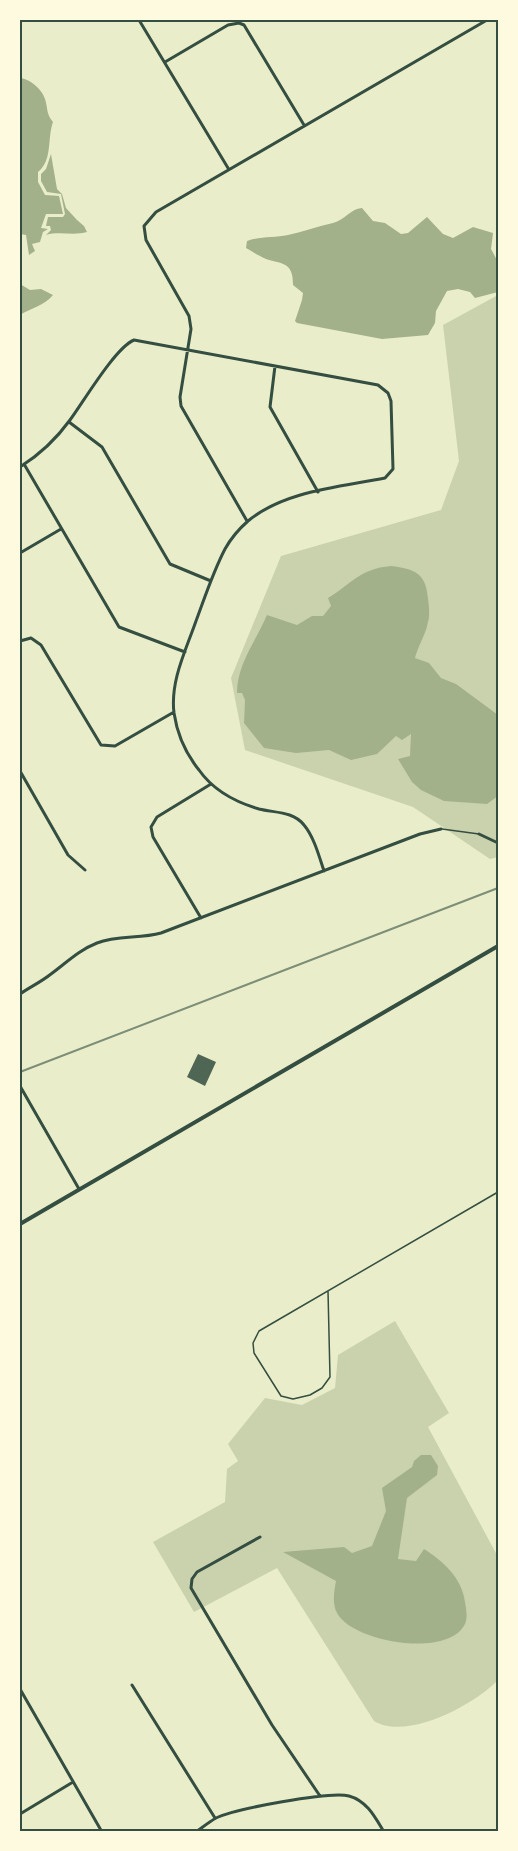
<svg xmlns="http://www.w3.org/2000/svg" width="518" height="1851" viewBox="0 0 518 1851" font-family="'Alegreya Sans',sans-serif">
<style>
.green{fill:#cad2ad}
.water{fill:#a3b18a}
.building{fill:#4f6655}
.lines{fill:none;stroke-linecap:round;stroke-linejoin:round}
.service{stroke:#344e41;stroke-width:1.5}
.minor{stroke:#344e41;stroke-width:3}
.tertiary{stroke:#344e41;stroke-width:4}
.rail{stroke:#7c8e77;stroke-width:2}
.neatline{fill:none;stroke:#344e41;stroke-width:2}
</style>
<rect width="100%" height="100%" fill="#e9edc9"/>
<path class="green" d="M498,295V857L490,859L413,807L245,750L231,678L281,556L441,510L459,461L443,325Z
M395,1321L449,1413L428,1427L498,1557V1680C474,1705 407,1741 374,1721L277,1568L194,1612L153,1542L225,1502L227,1469L238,1461L228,1444L265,1398L302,1405L335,1388L338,1355Z"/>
<path class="water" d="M20,78C30,79 42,89 45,99C48,108 46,114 53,122C47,138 53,160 38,172V182L45,195L59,196L63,214H46L41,228L48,229L43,232L40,242L32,244L35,251L29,255L26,235L20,234Z
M51,154L57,189L62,194L66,208L77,220L84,226L87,232C74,236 59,231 46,235L51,230L50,226H46L48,217H63L65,214L61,194L47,192L41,181V174L46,169Z
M362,208L373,221L385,223L401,234L408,233L427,217L443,234L453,238L473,227L493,233L491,249L498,262V292L475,298L470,292L458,289L447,291L436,311L435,323L428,335L382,339L297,323L295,321L302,300L303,293L293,285C293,265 286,264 269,260C262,258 253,252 246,248L247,241C260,236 274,238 288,235C303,232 318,226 333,223C345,220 350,209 362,208Z
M20,284L30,290L41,289L53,295C44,306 31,308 20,315Z
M391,566C415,569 426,573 428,599C429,606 430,615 428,622C426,634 418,646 415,658L429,663L441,678L456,684L498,715V796L487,804L444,801L421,790L412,782L398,759L410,756L411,734L402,740L396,736L377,754L351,760L329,750L296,753L264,748L244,723L245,700L242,693H237C237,664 256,641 267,615L297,625L312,616H323L331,606L328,598C353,583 359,569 391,566Z
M421,1455H431L438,1466L437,1475L407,1498L398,1559L416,1561L424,1549C443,1561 462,1578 465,1602C466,1608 468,1618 465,1624C448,1659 352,1642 337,1613C332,1604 334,1591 336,1581L283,1552L344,1547L352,1553L372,1546L386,1511L382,1488L412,1467L414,1461Z"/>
<path class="building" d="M198,1054L216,1062L205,1086L187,1077Z"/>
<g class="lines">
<path class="service" d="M442,829L479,834
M328,1291L330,1377L322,1388L310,1395L293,1399L281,1396L254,1353L253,1343L259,1331L498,1192"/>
<path class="minor" d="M139,20L228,168
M165,62L228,25L239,23L244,25L304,125
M275,366L270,407L318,492
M69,422L102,447L170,564L211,581
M24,464L119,627L185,652
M20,467C39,455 57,438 70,420C84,401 115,348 134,340L378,385L388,393L391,401L393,469L385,478C340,487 284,491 248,521C240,528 230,540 225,549C213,572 205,597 196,621C186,650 170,681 174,713C177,733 186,754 199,770C213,790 235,802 259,809C275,813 293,811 304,825C314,837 319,856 324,871
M247,521L181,406L180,397L191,329L189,316L146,240L144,226L156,212L487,20
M20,553L61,529
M20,641L31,638L41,645L101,745L115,746L174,712
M20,771L68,855L85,870
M479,834L498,843
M201,918L153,837L151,827L157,817L211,784
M20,994C30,987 41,982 51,974C66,963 79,950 97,943C117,935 140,939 161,933L420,834L441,829
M20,1086L79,1189
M260,1537L197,1572L192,1579L191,1588L272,1725L320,1796
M132,1685L215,1818
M20,1689L102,1832
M20,1814L73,1782
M196,1832C203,1827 209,1822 216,1818C234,1809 330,1791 349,1796C367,1801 375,1817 384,1832"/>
<path class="tertiary" d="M20,1224L498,946"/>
<path class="rail" d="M20,1072L498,888"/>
</g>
<rect width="518" height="1851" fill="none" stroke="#fefae0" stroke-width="42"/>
<rect x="21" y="21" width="476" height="1809" class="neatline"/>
</svg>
